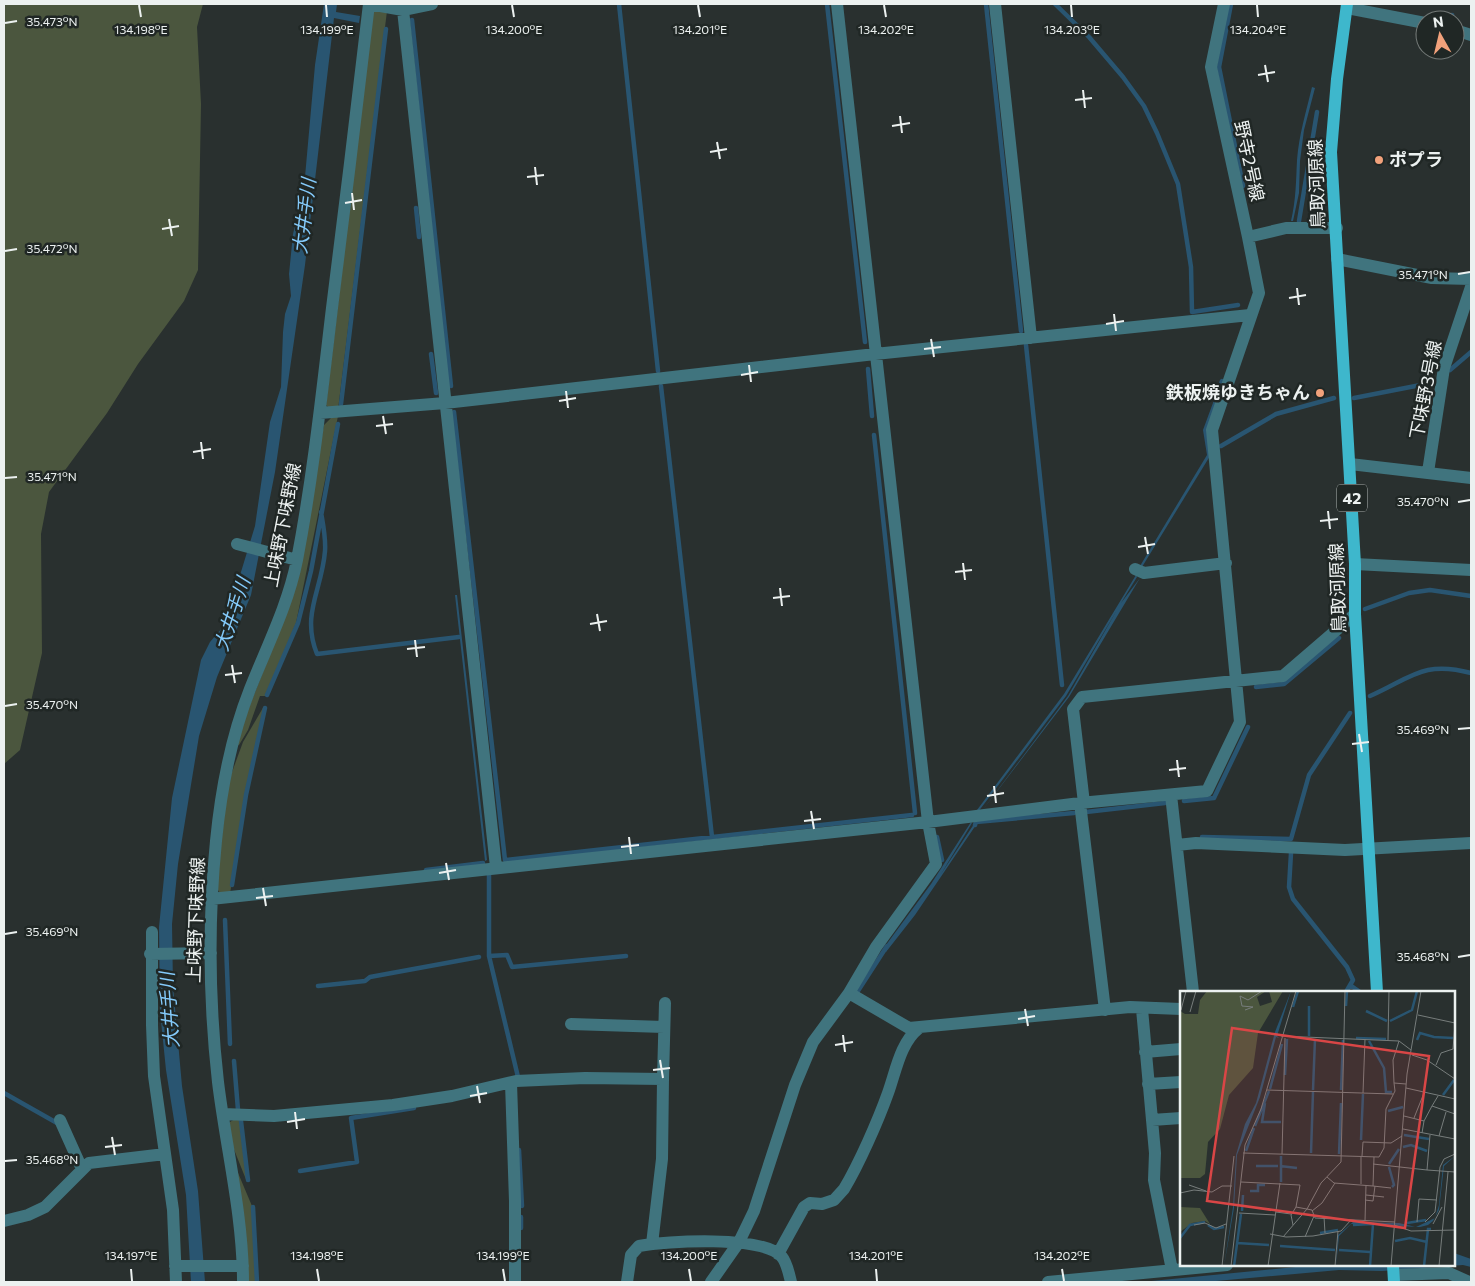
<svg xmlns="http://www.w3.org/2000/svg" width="1475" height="1286" viewBox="0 0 1475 1286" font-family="Commissioner,'Noto Sans JP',sans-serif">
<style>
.green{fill:#4b563e}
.water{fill:#295571}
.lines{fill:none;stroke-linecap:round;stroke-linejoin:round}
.stream{stroke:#295571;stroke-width:4.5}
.minor{stroke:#40747e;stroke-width:12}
.major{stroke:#3eb7cc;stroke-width:12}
.ticks{fill:none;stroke:#ecf1f0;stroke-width:2}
.poi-dot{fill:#f1a17b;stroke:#202725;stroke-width:2}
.labels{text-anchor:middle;stroke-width:5;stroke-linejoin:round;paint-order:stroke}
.shield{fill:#202725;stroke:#afb4b3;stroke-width:1}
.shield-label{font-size:16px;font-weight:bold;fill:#ecf1f0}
.poi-label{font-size:18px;font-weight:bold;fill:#ecf1f0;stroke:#202725;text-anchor:start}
.street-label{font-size:18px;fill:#ecf1f0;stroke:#202725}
.water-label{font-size:19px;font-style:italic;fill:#84cafa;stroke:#202725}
.inset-river{fill:none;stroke:#295571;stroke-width:2.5}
.inset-road{fill:none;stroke:#777d7c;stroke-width:1}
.view{fill:#d94646;fill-opacity:0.15;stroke:#d94646;stroke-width:2.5}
.inset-edge{fill:none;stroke:#ecf1f0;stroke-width:2.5}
.ticks-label{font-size:12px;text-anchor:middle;fill:#ecf1f0;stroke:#202725;stroke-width:5;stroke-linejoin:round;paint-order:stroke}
</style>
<rect width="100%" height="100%" fill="#29302f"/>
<path class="green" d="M4,4H203L197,27L201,104L198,270L184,301L138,364L107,413L49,492L41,534L42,653L20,750L4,764Z
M373,10L387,11L338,410L330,409L326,405Z
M338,416L296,623L266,696H260L248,730L239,745L236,746L245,717L287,612L324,425L331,418Z
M264,706L244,803L230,894L220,893L216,887L228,783L243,742Z
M240,1116L248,1181L247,1182L229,1137L230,1122Z
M233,1161L252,1206L256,1282H247Z"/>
<path class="water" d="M324,4H337L336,12L360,16L359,23L334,18L305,265L275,472L251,595L217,677L199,736L178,864L172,924L173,986L182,1086L198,1191L205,1282H191L186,1195L166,1070L160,1011L159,927L172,798L201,660L210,642L222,628L230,608L255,526L270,422L281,387L283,332L285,314L291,296L289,274L293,234L304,188L315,65Z
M1312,87L1315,88L1304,130L1300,161L1299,193L1293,221H1291C1296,200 1296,181 1297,160C1299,135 1306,112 1312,87Z
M1217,392H1219L1210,456L1142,567L1140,566L1207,455L1203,430Z
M1136,575L1137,577L1121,603L1140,578L1069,697L982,811L1068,696L1117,610L1066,696L978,812L977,810L1064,694Z
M455,595H457L487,860L485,861Z
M976,821L978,822L915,915L886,952L883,949L931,884L971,822L972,823L941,874Z
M1454,1253L1471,1259V1267L1463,1265L1382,1271L1339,1270L1205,1282H1141L1316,1265H1454Z"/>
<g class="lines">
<path class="stream" d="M619,4L658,371
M827,4L865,342
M986,4L1021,331
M1055,4L1089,37L1123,77L1144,106L1157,133L1178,184L1191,267L1192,312L1238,305
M1231,4L1219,67L1243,186
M412,20L451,386
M1449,20L1452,15
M416,208L419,237
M1299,221L1317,112
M1026,345L1062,685
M431,354L436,393
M868,369L872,416
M1450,370L1471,352
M661,386L712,837
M1216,398L1222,381
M1354,398L1436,382
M341,404L386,29
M454,412L505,860L912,815
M874,435L915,813
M1221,446L1276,414L1334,398
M321,512C323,524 326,538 325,551C322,590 301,614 317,654L459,637
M1365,609L1409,593L1430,590L1471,596
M1256,687L1284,684L1339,638
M267,695L298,623L311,571L338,424
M1370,696C1411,678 1423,660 1471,673
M1184,801L1214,798L1248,727
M1086,812L1165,803
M975,825L976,822L1074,813
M937,837L942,860
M1202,837L1291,839L1309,775L1350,713
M1291,853L1289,887L1293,899L1347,967L1353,980L1346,992
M426,870L483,863
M489,875V956L518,1077
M232,885L246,795L265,708
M225,920L230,1044
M489,956L507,955L512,967L626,956
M1350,985L1360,992
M318,986L365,981L370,977L479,957
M856,994L887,946
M234,1061L238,1110
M4,1093L57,1123
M241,1121L248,1180
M519,1150L522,1206
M300,1171L357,1162L351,1118L414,1108
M253,1207L257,1282
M521,1228V1217"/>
<path class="minor" d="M369,4L403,10L432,4
M995,4L1031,338
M1224,4L1211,67L1248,237L1286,228H1337
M1347,8L1425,23
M403,10L496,867
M1455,30L1471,35
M1337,259L1432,278L1471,279
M320,413L445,403L875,354L1250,315
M1350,464L1471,478
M1428,472L1444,368L1471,287
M237,544L297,560
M1355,564L1471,570
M1135,569L1144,573L1226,563
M1171,795L1193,992
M1080,803L1105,1010
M1084,803L1073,709L1082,697L1283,676L1355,614
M1177,845L1196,843L1345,850L1471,843
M211,899L928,822L1080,803L1207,791L1240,722L1212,430L1259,293L1248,237
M152,932V1025L154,1076L173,1210L176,1282
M150,954L211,953
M849,993L909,1028L1130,1007L1181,1009
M1142,1009L1155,1153L1154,1180L1172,1270
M571,1024L664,1027
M1145,1052L1181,1049
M663,1079L665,1003
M511,1083L515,1201V1282
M1148,1084L1181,1082
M223,1114L274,1116L393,1105L452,1096L516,1081L585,1078L663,1079L662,1159L652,1244
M60,1120L82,1169
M1152,1120L1181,1118
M4,1221L28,1215L45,1207L89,1163L165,1154
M778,1254L804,1207L810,1203L822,1204L834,1200L844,1189C859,1164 878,1121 888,1093C896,1071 900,1043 919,1028
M175,1266H243
M1394,1275L1449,1273L1469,1282
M243,1282C243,1215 226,1148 218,1082C209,1002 208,921 216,841C221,790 231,737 250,689C267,646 288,605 297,560C313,477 322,392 332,308C345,207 357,105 369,4
M627,1282L631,1255L639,1246C666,1241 763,1235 782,1257C787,1263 789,1274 791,1282
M711,1282L739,1242L754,1211L795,1085L813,1042L849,993L876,947L936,864L928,822L837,4
M1048,1282L1227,1265"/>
<path class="major" d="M1347,4L1337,79L1331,152L1355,564V614L1377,992
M1393,1265L1394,1282"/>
</g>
<path class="ticks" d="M139,5L141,17M326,5L327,17M512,5L514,17M698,5L700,17M884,5L886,17M1071,5L1072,17M1257,5L1258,17M5,23L17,21M1265,65L1268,82M1258,75L1275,72M1083,90L1085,108M1075,100L1092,98M900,116L902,133M892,126L910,123M717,142L720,159M710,152L727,149M535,167L537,185M527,177L544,175M352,193L354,210M345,203L362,200M169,219L172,236M162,229L179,226M5,251L17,249M1458,274L1470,272M1297,288L1299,305M1289,298L1306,295M1114,314L1116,331M1106,324L1124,321M931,339L934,357M924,349L941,347M749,365L751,382M741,375L758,372M566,391L568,408M559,401L576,398M383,416L386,434M376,426L393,424M201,442L203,459M193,452L211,449M5,478L17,477M1458,502L1470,500M1328,511L1330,529M1320,521L1338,519M1145,537L1148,554M1138,547L1155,544M963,563L965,580M955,572L972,570M780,588L782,606M773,598L790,596M597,614L600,631M590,624L607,621M415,640L417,657M407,649L425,647M232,665L235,683M225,675L242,673M5,706L17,704M1458,729L1470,728M1359,734L1362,752M1352,744L1369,742M1177,760L1179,777M1169,770L1186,768M994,786L996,803M987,796L1004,793M811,811L814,829M804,821L821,819M629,837L631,854M621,847L639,845M446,863L449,880M439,873L456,870M263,888L266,906M256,898L273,896M5,934L17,932M1458,957L1470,955M1025,1009L1028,1026M1018,1019L1035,1016M843,1035L845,1052M835,1045L853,1042M660,1060L663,1078M653,1070L670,1068M477,1086L480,1103M470,1096L487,1093M295,1112L297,1129M287,1122L305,1119M112,1137L115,1155M105,1147L122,1145M5,1161L17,1160M131,1269L132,1281M317,1269L319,1281M503,1269L505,1281M689,1269L691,1281M876,1269L877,1281M1062,1269L1064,1281"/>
<g class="poi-dot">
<circle cx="1379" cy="160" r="5"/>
<circle cx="1320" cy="393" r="5"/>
</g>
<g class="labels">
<rect class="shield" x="1337" y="484.5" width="30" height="27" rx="4"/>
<g class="shield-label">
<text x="1352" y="504">42</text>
</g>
<g class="poi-label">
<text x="1389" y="166">ポプラ</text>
<text x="1310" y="399" text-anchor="end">鉄板焼ゆきちゃん</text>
</g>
<g class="street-label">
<text transform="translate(1249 161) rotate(78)" y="6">野寺2号線</text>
<text transform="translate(1317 184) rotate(-92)" y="6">鳥取河原線</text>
<text transform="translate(1426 390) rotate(-79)" y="6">下味野3号線</text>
<text transform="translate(283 525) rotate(-79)" y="6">上味野下味野線</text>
<text transform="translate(1338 588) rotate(-92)" y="6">鳥取河原線</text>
<text transform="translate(196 920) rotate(-88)" y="6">上味野下味野線</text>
</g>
<g class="water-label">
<text transform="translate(304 216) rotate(-83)" y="7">大井手川</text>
<text transform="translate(232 614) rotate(-72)" y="7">大井手川</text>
<text transform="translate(169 1010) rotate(-94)" y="7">大井手川</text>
</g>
</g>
<g transform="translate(1180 991)">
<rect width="275" height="275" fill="#29302f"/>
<path d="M27,0H86L77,6L80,15L92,11L89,0H103L78,42L73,77L49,104L40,138L28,151L25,183L20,187H0V20L5,23H18L20,9ZM0,216L20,217L30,233L25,230L12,232L0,241Z" fill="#4b563e"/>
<path d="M111,0L97,45L99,47L96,46L80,106L57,164L54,217L44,275L53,216L56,164L65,133L76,112L95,41ZM275,165L264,175L259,219L253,230L248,234L240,236L171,233L159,245L156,275L158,244L173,231L219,232L236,236L255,227L259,214L263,174Z" fill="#295571"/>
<path class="inset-river" d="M166,15L167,0M113,16L118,0M186,20L207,30M210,30L232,19L237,0M129,45V15M176,47L206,48M237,49L240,42L254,46L273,47M189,50L204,77L206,101H212M105,84L107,48M90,98L102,53M133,99L135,48M161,99L163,49M263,104L274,89M85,112L82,131H101M208,120L223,116M75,135L89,100M224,144L249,148M181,149L183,103M223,156L231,154L247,160M66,160L74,137M131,162L133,101M159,163L161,112M101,165V191M209,173L219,158M76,175H98M100,175L117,177M209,176L214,194L212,196M70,200H78V194H85M62,220L63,204M227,232L246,229M28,234L34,238L44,236M173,234L193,233L190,275M140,242L158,239M0,247L10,234L25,231M215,250L230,247L247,251M57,252L89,254M100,255L155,259M159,259L190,261M54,275L61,223M244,275L248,238H251"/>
<path class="inset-road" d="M1,19L6,0M65,19L73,16L62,15L60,5L68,9L82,0M10,21L16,0M238,24L275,32M101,45L219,50M208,49L209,0M232,64L247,69L275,88M256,74L261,62L273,58L275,33M226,93L214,92L213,69L219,50L231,59M226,97L275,108M87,99L213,103M183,102L185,48M258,105L252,115L275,123M224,125L244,130L242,142M234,127L244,102M244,130L252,115M223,138L275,148M259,145L266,121M63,162L199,166L204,157L206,118L215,100L214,92M102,163L105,47M182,165L183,151L211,152L222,145M194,166L193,195L211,197M193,173L247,179L250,144M247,179L275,181M147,186L154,192L193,195M61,191L120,194L116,216M181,193V165M9,194L26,200M0,202L14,199L32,201L42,195H52M186,204L204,206M185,209L193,210L195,195M132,220L142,212L155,192M96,221L111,223M59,222L95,224M144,226L145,242M185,230L186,194M237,231L239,208L257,209M245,231L255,221L260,176L264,168L275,163M253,233L262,216M14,234L25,232L36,237L46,233M113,234L111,224L116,216L132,219L135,227L215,231M214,234L231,240L275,239M90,243L106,246L133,245L161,240L171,229M103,246L127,218L141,192L161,171L165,0M125,246L134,225M42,275L54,165M51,275L65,154L81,118L116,0M88,275L100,192M155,275L158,240M211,275L227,83L241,0M259,275L268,181"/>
<path class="view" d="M52,37L249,65L225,237L27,210Z"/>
<rect width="275" height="275" class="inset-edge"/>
</g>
<g class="ticks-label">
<text x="52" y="26">35.473°N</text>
<text x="141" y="34">134.198°E</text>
<text x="327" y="34">134.199°E</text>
<text x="514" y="34">134.200°E</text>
<text x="700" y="34">134.201°E</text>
<text x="886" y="34">134.202°E</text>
<text x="1072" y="34">134.203°E</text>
<text x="1258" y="34">134.204°E</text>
<text x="52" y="253">35.472°N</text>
<text x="1423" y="279">35.471°N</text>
<text x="52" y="481">35.471°N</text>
<text x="1423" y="506">35.470°N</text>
<text x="52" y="709">35.470°N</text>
<text x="1423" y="734">35.469°N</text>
<text x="52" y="936">35.469°N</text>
<text x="1423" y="961">35.468°N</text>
<text x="52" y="1164">35.468°N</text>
<text x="131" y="1260">134.197°E</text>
<text x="317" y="1260">134.198°E</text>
<text x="503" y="1260">134.199°E</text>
<text x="689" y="1260">134.200°E</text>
<text x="876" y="1260">134.201°E</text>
<text x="1062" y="1260">134.202°E</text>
</g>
<rect width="1475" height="1286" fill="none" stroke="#ecf1f0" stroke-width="10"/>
<g transform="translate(1440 35) rotate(352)"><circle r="24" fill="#202725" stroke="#727876"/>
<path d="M0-4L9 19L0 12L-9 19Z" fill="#f1a17b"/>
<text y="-8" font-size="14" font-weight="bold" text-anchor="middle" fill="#ecf1f0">N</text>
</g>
</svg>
